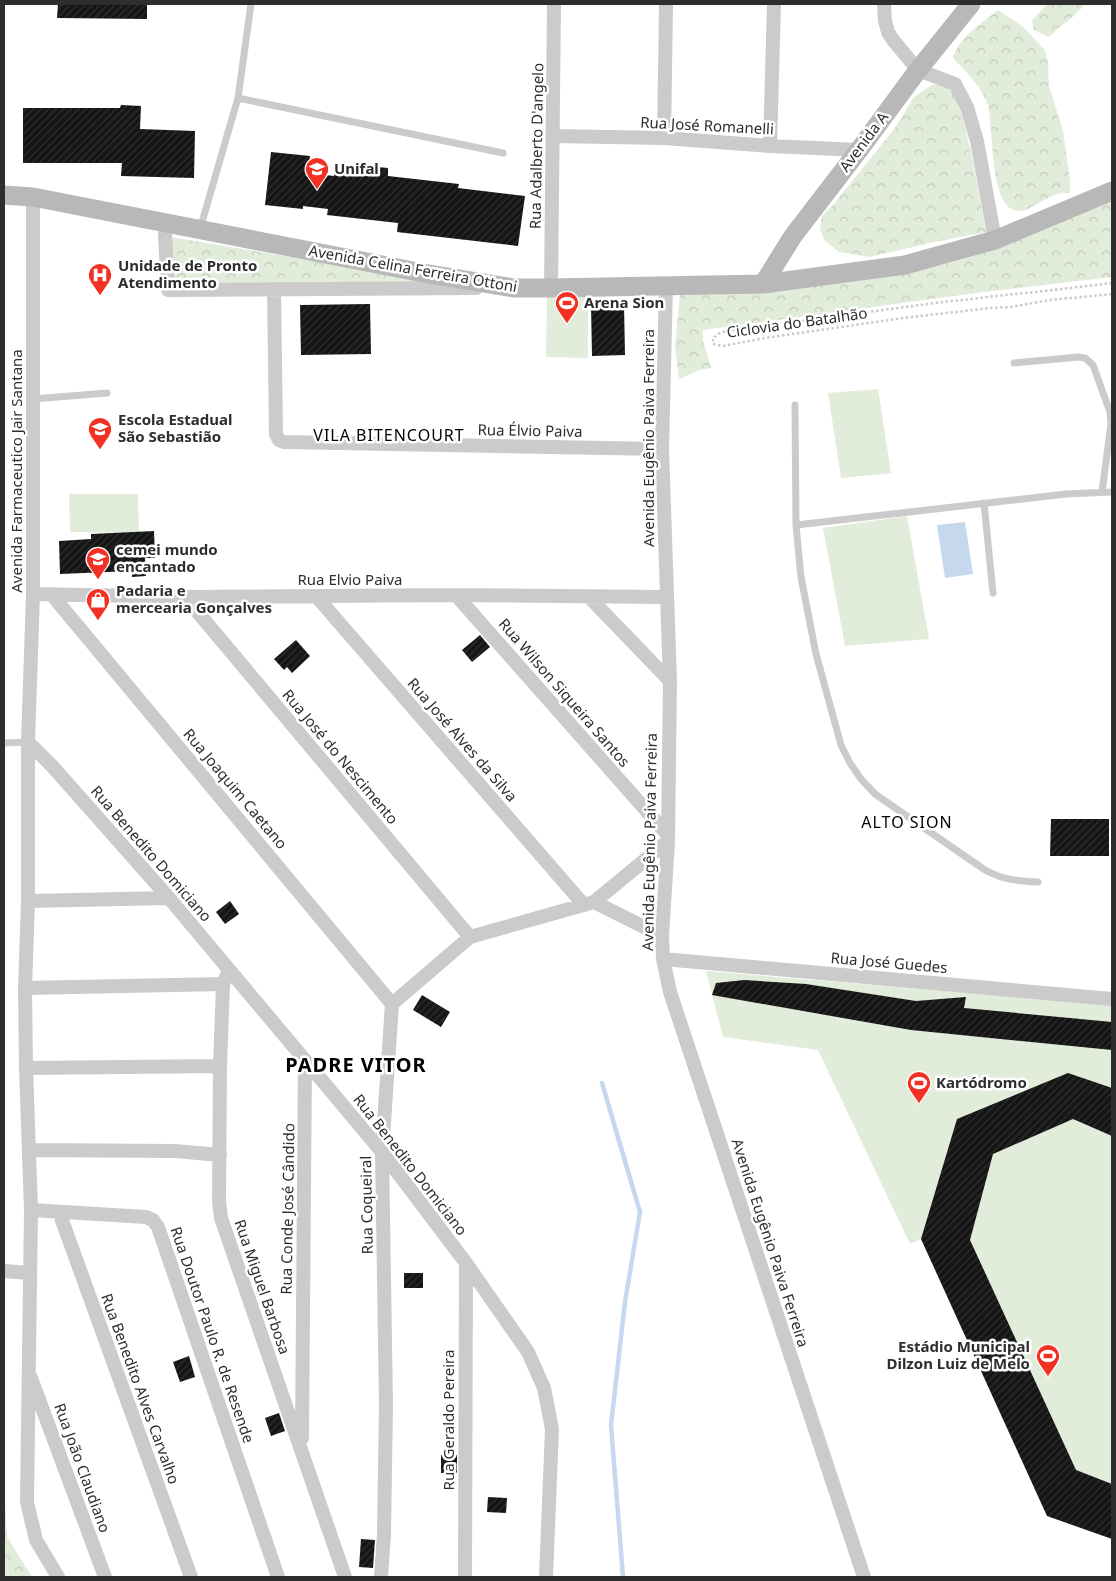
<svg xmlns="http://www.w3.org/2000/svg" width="1116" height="1581" viewBox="0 0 1116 1581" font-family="'Noto Sans',sans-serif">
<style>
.grass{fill:#e2ecda}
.forest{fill:url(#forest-crowns)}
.water{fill:#c5d8ee}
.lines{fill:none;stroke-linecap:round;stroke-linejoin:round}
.stream{stroke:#c5d8ee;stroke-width:4.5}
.building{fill:url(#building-hatch)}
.path{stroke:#cbcbcb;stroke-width:2.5;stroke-dasharray:2.5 2.5;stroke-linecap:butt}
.lane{stroke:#cbcbcb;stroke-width:7}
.street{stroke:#cbcbcb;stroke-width:14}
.secondary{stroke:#b8b8b8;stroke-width:19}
.labels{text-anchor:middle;stroke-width:5;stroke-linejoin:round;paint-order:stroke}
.street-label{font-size:15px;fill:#2e2e2e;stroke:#fff}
.poi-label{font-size:15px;font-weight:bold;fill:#2e2e2e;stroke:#fff;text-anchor:start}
.neighbourhood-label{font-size:16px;letter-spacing:1px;fill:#000;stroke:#fff}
.district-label{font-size:20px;font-weight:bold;letter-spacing:1px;fill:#000;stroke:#fff}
</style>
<defs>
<pattern id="forest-crowns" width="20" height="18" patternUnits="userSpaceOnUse" patternTransform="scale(1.25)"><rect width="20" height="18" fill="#e2ecda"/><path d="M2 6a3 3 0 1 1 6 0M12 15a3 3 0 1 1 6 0" fill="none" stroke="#c2cbbb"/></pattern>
<pattern id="building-hatch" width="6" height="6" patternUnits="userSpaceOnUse" patternTransform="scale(1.25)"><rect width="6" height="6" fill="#151515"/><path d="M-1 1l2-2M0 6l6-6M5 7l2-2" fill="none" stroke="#2f2f2f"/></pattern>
</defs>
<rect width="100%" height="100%" fill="#fff"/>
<path class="grass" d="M588,290V358L546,357L547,291Z
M878,389L891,473L841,478L828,393Z
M69,494H138L139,533L70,532Z
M907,516L929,639L845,646L823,528Z
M706,971L1112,1005V1539L1047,1516L921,1239L910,1244L818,1050L723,1037Z"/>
<path class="forest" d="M1047,4H1085C1075,17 1061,25 1049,37L1034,30L1032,21Z
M998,10L1022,26L1045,50L1048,63L1049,86L1063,131L1070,180V193C1065,193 1059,193 1055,195C1045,198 1029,211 1020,211C986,211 996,122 986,100C979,84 965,71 953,58C959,37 981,24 998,10Z
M932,85H944L955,95L963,119L973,161L986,232L935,242L869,257L839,252L824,240L820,229L822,216L833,205L895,128L914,97Z
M1112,201V277L983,292L703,330V341L711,368L700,370L679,379L675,347L680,294H715L924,269C989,256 1050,226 1112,201Z
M165,236L476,288L168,290Z
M4,1482L7,1537L32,1577H4Z"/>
<path class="water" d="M965,522L973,574L945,578L937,525Z"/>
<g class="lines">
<path class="stream" d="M602,1083L640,1212L625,1302L611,1425L623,1577"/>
</g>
<path class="building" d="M58,4H147V19L57,18Z
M121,105L141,106L140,129L195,131L194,178L121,176L122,163H23V108H120Z
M271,152L310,156L308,173L334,176L336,163L388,168V176L459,184L458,188L525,196L518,246L397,232L398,223L327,215L328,209L303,206V209L265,205Z
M370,304L371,354L301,355L300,305Z
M624,304L625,355L592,356L591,305Z
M154,531L155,558H145L146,576L132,577V571L60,574L59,541L91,539V534Z
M480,635L490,647L472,662L462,650Z
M296,640L310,656L292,673L287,667L284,670L274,659Z
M1051,819H1109V856H1050Z
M230,901L239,914L225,924L216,912Z
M744,980L806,984L916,1001L966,997L964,1008L1112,1022V1050L911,1030L712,995L716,983Z
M422,995L450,1012L441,1027L413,1010Z
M1068,1073L1112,1088V1136L1073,1119L993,1154L970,1240L1076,1470L1112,1484V1539L1047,1516L921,1239L957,1119Z
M404,1273H423V1288H404Z
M189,1356L195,1377L180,1382L173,1362Z
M279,1413L285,1431L271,1436L265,1418Z
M441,1455H457V1473H441Z
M488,1497L507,1498L506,1513L487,1512Z
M361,1539L375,1540L373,1568L359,1567Z"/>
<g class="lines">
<path class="path" d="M1112,283C1076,287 1040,292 1004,295C986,297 968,300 950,301L727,331L720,333L713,338V344L723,346L765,338L903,318L990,308L1011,307L1050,300L1112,294"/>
<path class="lane" d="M238,98L503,153
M200,229L238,98L251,4
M1014,363L1079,357L1085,358L1093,365L1110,412L1111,424L1102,492
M33,399L107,393
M795,405L796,525L801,577L816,654L841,745L850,763L861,779L875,794L985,870C1003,880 1018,881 1038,882
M984,503L993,593
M796,525L1066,494L1112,492
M4,743L28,742"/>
<path class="street" d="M884,4L885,21L888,32L893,40L918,70L955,84L967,107L977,141L995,240
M553,136L664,138L770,146L859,150
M664,138L666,4
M770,146L774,4
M33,197V594L28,742V901L25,988L26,1068L31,1210L27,1502L36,1540L58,1577
M167,222L165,236L168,290L476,288
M666,286L662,449L670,681L668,841L662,936L663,959L670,992L864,1577
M551,288L554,4
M274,289L276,434L279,440L284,442L662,449
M33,594L185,597L456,595L666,597
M52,595L392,1004
M456,595L668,835
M316,596L584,905
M185,597L470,937
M589,597L670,681
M28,742L53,767L169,898L382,1152L466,1263L528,1352L544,1388L552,1429L546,1577
M28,901L169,898
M594,902L662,936
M663,959L1112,999
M229,970L223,984L220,1066L219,1201L221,1218L345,1577
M25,988L223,984
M26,1068L220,1066
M30,1150L175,1151L220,1155
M31,1210L146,1217L153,1220L158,1227L278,1577
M59,1212L191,1577
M4,1271L29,1273
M31,1378L105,1577
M302,1438L305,1061
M381,1577L384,1534L386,1405L382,1152L392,1004L470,937L594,902L668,841
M465,1577L466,1263"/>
<path class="secondary" d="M4,195L33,197L423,273L514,288H551L763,284L905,265L995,240L1112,191
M763,284L793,236L859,150L918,70L971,4"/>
</g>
<defs>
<g id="university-pin" transform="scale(1.25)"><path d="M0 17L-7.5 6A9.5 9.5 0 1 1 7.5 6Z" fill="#f23023" stroke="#fff"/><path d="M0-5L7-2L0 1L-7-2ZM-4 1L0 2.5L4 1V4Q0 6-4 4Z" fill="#fff"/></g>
<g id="hospital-pin" transform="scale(1.25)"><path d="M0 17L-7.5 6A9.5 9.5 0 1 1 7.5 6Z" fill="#f23023" stroke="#fff"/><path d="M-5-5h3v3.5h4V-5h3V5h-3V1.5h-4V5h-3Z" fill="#fff"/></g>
<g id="stadium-pin" transform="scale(1.25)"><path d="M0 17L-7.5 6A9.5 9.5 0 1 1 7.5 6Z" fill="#f23023" stroke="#fff"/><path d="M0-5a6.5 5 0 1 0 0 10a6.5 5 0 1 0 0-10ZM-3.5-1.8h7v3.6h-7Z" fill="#fff"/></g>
<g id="school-pin" transform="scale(1.25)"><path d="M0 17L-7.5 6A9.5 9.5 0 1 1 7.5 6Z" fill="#f23023" stroke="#fff"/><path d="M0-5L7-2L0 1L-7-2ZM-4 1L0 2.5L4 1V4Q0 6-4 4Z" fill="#fff"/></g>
<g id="shop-pin" transform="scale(1.25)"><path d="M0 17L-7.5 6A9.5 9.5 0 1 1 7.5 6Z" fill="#f23023" stroke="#fff"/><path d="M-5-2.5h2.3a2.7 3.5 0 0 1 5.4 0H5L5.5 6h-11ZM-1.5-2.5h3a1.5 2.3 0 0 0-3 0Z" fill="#fff"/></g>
</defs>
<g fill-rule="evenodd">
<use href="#university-pin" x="317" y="169"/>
<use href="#hospital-pin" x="100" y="275"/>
<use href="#stadium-pin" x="567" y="303"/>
<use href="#school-pin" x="100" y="429"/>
<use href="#school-pin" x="98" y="559"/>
<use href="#shop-pin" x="98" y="600"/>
<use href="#stadium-pin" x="919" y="1083"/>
<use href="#stadium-pin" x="1048" y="1356"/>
</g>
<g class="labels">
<g class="street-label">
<text transform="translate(707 126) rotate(3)" y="5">Rua José Romanelli</text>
<text transform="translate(864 142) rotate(-53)" y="5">Avenida A</text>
<text transform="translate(537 146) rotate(-89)" y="5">Rua Adalberto D'angelo</text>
<text transform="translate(413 269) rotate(10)" y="5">Avenida Celina Ferreira Ottoni</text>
<text transform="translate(797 323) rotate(-8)" y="5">Ciclovia do Batalhão</text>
<text transform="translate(530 431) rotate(1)" y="5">Rua Élvio Paiva</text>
<text transform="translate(649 438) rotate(-90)" y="5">Avenida Eugênio Paiva Ferreira</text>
<text transform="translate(17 471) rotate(-90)" y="5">Avenida Farmaceutico Jair Santana</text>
<text x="350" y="585">Rua Elvio Paiva</text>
<text transform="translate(564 693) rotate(49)" y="5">Rua Wilson Siqueira Santos</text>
<text transform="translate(462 740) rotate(49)" y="5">Rua José Alves da Silva</text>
<text transform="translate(340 757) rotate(50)" y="5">Rua José do Nescimento</text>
<text transform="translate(235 789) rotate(50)" y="5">Rua Joaquim Caetano</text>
<text transform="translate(650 842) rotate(-89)" y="5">Avenida Eugênio Paiva Ferreira</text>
<text transform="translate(151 854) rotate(49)" y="5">Rua Benedito Domiciano</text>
<text transform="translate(889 963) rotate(5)" y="5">Rua José Guedes</text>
<text transform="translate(410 1165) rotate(52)" y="5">Rua Benedito Domiciano</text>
<text transform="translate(367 1205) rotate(-91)" y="5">Rua Coqueiral</text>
<text transform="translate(288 1209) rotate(-89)" y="5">Rua Conde José Cândido</text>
<text transform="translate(770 1243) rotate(72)" y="5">Avenida Eugênio Paiva Ferreira</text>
<text transform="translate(262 1287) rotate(71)" y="5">Rua Miguel Barbosa</text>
<text transform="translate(212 1335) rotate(71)" y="5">Rua Doutor Paulo R. de Resende</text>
<text transform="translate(140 1389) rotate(70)" y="5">Rua Benedito Alves Carvalho</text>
<text transform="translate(449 1420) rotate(-90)" y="5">Rua Geraldo Pereira</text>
<text transform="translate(82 1468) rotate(70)" y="5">Rua João Claudiano</text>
</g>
<g class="poi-label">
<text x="334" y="174">Unifal</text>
<text x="118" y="271">Unidade de Pronto<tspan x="118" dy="17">Atendimento</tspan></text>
<text x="584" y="308">Arena Sion</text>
<text x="118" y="425">Escola Estadual<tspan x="118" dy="17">São Sebastião</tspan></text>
<text x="116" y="555">cemei mundo<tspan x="116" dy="17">encantado</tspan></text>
<text x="116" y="596">Padaria e<tspan x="116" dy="17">mercearia Gonçalves</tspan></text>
<text x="936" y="1088">Kartódromo</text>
<text x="1030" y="1352" text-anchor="end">Estádio Municipal<tspan x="1030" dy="17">Dilzon Luiz de Melo</tspan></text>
</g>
<g class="neighbourhood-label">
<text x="389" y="441">VILA BITENCOURT</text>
<text x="907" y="828">ALTO SION</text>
</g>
<g class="district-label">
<text x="356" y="1072">PADRE VITOR</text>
</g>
</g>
<rect width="1116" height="1581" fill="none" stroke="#2e2e2e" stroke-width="10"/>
</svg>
